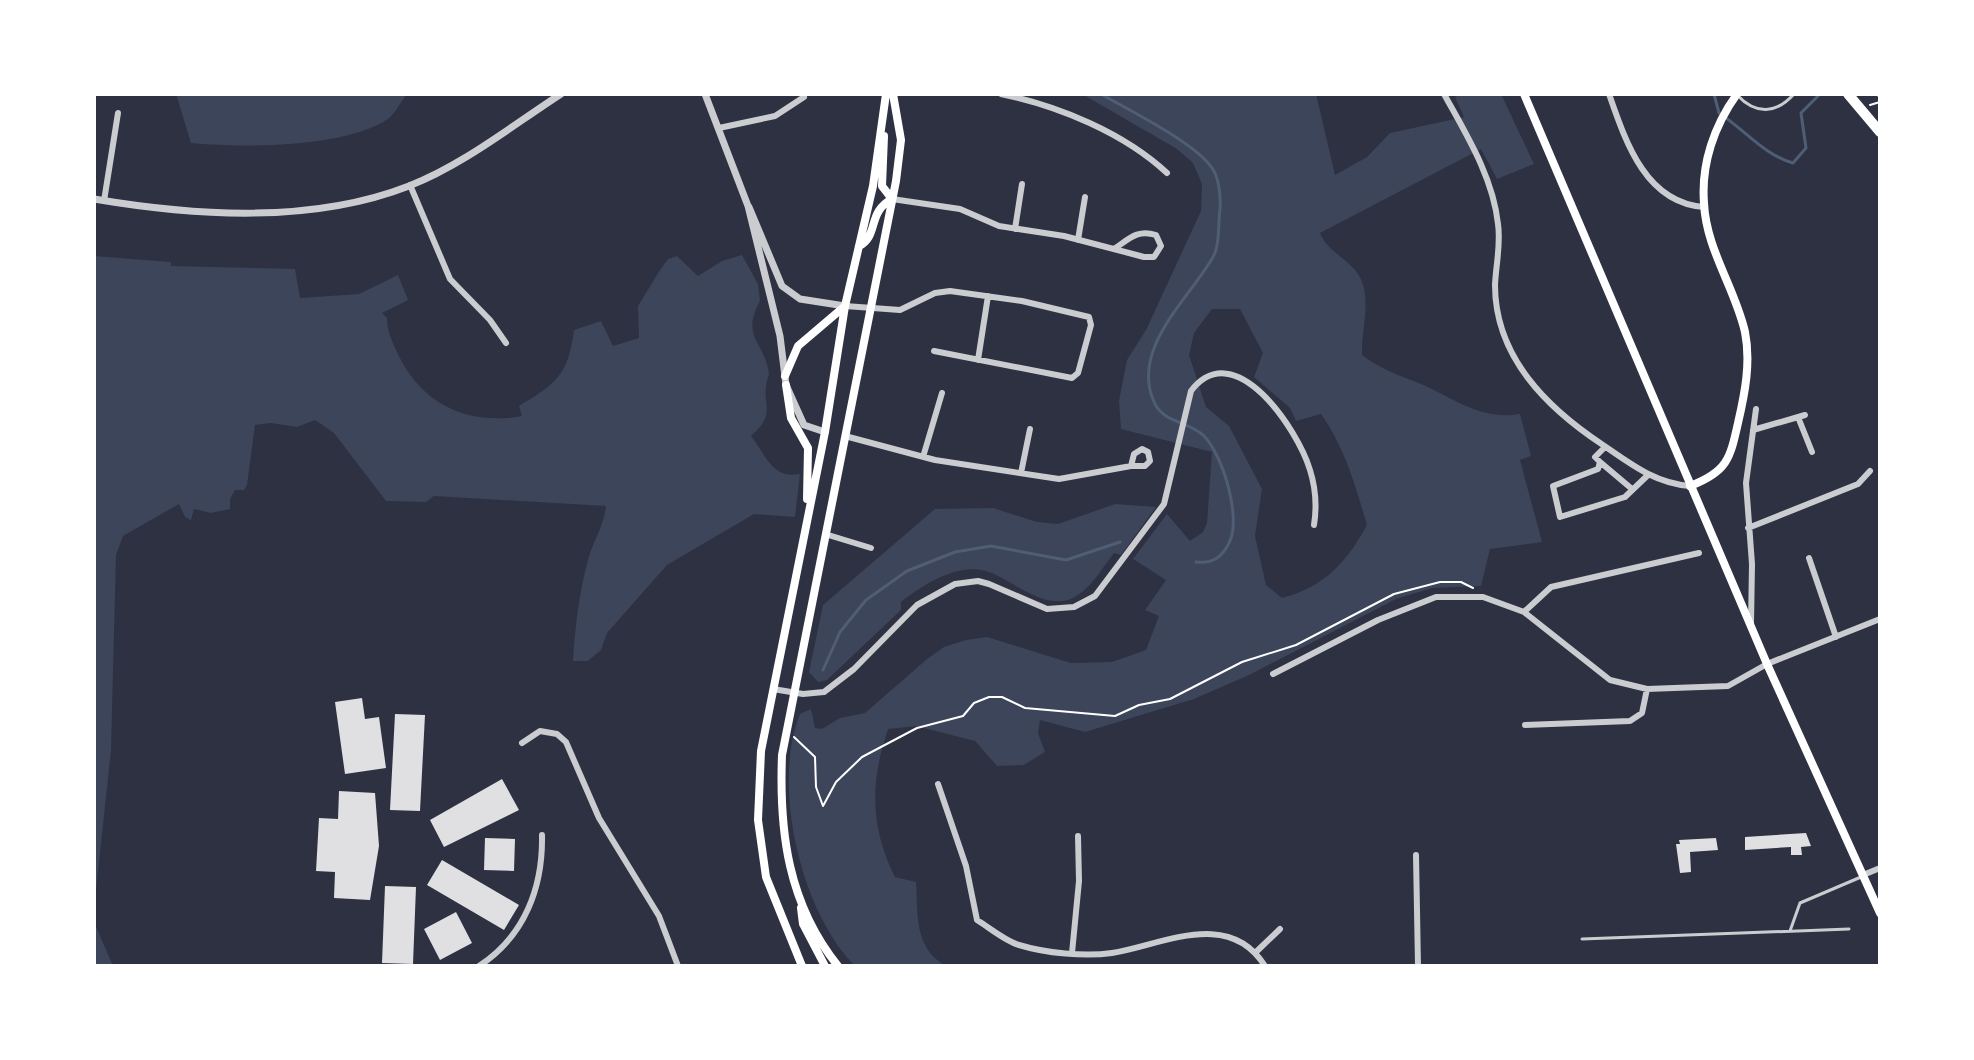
<svg xmlns="http://www.w3.org/2000/svg" width="1974" height="1060" viewBox="0 0 1974 1060" font-family="Montserrat,sans-serif">
<style>
.green{fill:#3c4559;fill-rule:evenodd}
.lines{fill:none;stroke-linecap:round;stroke-linejoin:round}
.stream{stroke:#4f5d75;stroke-width:3}
.building{fill:#e0e0e3}
.path{stroke:#fff;stroke-width:2}
.service{stroke:#caccd0;stroke-width:3}
.minor{stroke:#caccd0;stroke-width:6}
.tertiary{stroke:#caccd0;stroke-width:7}
.secondary{stroke:#fff;stroke-width:8}
.motorway{stroke:#fff;stroke-width:10}
.rail{stroke:#abadb3;stroke-width:3}
</style>
<rect width="100%" height="100%" fill="#2d3142"/>
<path class="green" d="M176,94H407C401,101 395,114 388,119C345,148 241,148 191,143Z
M1082,94H1316L1335,175L1367,157L1390,133L1464,117L1455,97L1461,94H1501L1534,164L1497,179L1481,149L1320,233C1327,251 1347,258 1358,274C1373,297 1361,329 1362,355C1384,372 1406,377 1430,388C1460,403 1485,420 1520,414L1531,456L1520,460L1542,542L1490,549L1481,586L1432,588L1396,599L1249,675L1194,699L1085,732L1040,720L1038,733L1045,752L1024,765L997,766L975,741L916,726L888,729C870,782 870,827 895,877L916,882C918,915 914,948 946,966H855C801,912 771,786 800,714L811,709L815,728L822,729L840,718L865,713L927,659L944,647L966,640L987,637L1071,663L1112,662L1146,650L1159,616L1145,610L1166,580L1133,559L1167,514L1190,541L1203,532L1207,523L1212,452L1121,429L1119,401L1127,360L1146,330L1201,211L1202,184L1193,163L1177,149ZM1212,309H1240L1263,353L1254,377L1290,408L1296,421L1321,414C1345,448 1355,485 1367,525C1347,562 1324,587 1282,598L1266,585L1255,536L1262,489L1229,426L1206,407L1189,355L1194,333Z
M742,255L758,284L760,301C740,338 765,341 769,374C758,405 780,410 751,436C766,455 772,479 800,474L795,517L754,514L667,565L607,633L601,650L588,661H573C575,627 579,593 588,560C593,541 604,526 606,506L434,496L426,502L386,501L334,433L315,420L297,427L271,423L255,425L247,485L244,490H235L230,499V509L211,513L194,509L191,520L185,517L179,504L123,536L116,555L111,750L94,909V256L171,262V266L295,269L300,298L359,294L398,275L408,300L382,313L387,318C387,332 392,341 398,354C421,404 468,426 522,416L519,406C557,383 568,375 574,330L601,321L613,346L639,338L638,306L660,270L668,259L677,256L698,276L722,261Z
M1115,504L1156,507L1121,555L1114,553C1103,567 1093,585 1078,595C1048,616 1013,579 986,571C957,563 923,585 901,602V610L827,680L818,682L809,672L823,605L935,509L993,508L1037,522L1058,524Z
M94,922L113,966H94Z"/>
<g class="lines">
<path class="stream" d="M1101,94C1130,111 1194,142 1212,168C1219,177 1221,198 1220,209C1218,223 1220,245 1213,257C1190,298 1130,348 1154,402C1163,423 1188,421 1203,435C1223,454 1242,519 1229,543C1222,557 1213,564 1196,562
M1714,94L1719,113C1745,130 1764,155 1793,163L1806,148L1801,113L1820,94
M823,670L840,632L866,600L907,571L955,552L991,546L1066,560L1120,542"/>
</g>
<path class="building" d="M362,698L365,719L379,717L386,768L345,774L335,702Z
M395,714L425,715L420,811L390,810Z
M502,779L519,810L444,847L430,820Z
M339,791L375,793L379,846L370,900L334,898L335,872L316,871L319,818L338,819Z
M1806,833L1811,846L1801,847L1802,855H1791V847L1745,850V837Z
M485,838L515,839L514,871L484,870Z
M1716,838L1718,850L1690,852L1691,872L1680,873L1676,844H1680L1679,840Z
M442,860L519,905L504,930L427,885Z
M385,886L416,887L413,964L382,963Z
M456,912L472,943L440,960L424,929Z"/>
<g class="lines">
<path class="path" d="M1870,105L1880,102
M794,737L815,757L816,787L823,806L836,782L862,757L917,728L963,716L974,703L989,697H1002L1025,708L1115,716L1139,705L1170,699L1242,662L1296,645L1394,594L1440,582H1461L1473,588"/>
<path class="service" d="M1737,95C1756,115 1776,114 1794,94
M1790,931L1800,903L1861,877
M1582,939L1849,929"/>
<path class="minor" d="M1001,94C1059,106 1124,133 1167,173
M1444,94C1466,134 1493,177 1498,224C1501,244 1496,264 1495,285C1495,357 1547,408 1603,445C1632,465 1655,483 1690,486
M1609,94C1626,143 1646,203 1704,207
M719,128L775,116L804,97
M410,185L450,279L490,320L506,343
M892,199L960,209L999,226L1064,236L1144,257H1154L1161,246L1156,235C1137,229 1129,239 1114,249
M104,201L118,113
M1015,229L1022,184
M1078,240L1085,197
M845,306L900,310L935,293L950,291L1022,301L1089,317L1091,325L1078,373L1072,378L934,351
M978,360L988,296
M1798,417L1812,452
M1753,430L1805,415
M845,436L935,460L1059,479L1131,466
M1605,447L1595,457L1600,462L1598,469L1553,486L1560,517L1625,497L1648,475
M1142,449L1148,452L1150,461L1145,466H1131L1134,454Z
M923,457L942,393
M1600,462L1632,489
M1021,473L1030,429
M1748,528L1858,484L1870,471
M825,534L871,548
M1809,558L1836,637
M1524,612L1551,587L1699,553
M1751,624L1752,564L1746,483L1756,409
M1273,674L1378,620L1436,597H1483L1524,612L1610,680L1647,689L1728,686L1767,664L1880,619
M773,689L803,694L824,692L854,669L917,605L955,584L978,581L989,584L1047,609L1074,607L1095,596L1164,504L1191,391C1235,334 1298,430 1310,470C1316,489 1317,506 1314,525
M1525,725L1630,721L1642,713L1647,689
M522,743L540,731L557,734L566,742L599,818L659,916L678,966
M938,784L966,866L977,920C990,928 1005,941 1019,945C1045,953 1085,957 1112,953C1162,945 1229,908 1265,966
M1416,855L1418,966
M1863,875L1880,868
M1256,952L1280,929
M1072,953L1079,881L1078,836
M479,966C525,936 543,887 542,835"/>
<path class="tertiary" d="M705,94L748,206L780,336L786,385L804,425L825,432
M94,199C195,216 312,224 409,186C463,165 513,125 561,94
M749,207L782,286L800,299L845,306"/>
<path class="secondary" d="M1524,94L1767,664L1880,913
M884,136L882,186L892,199
M859,246C879,236 867,212 892,199
M785,376L798,346L845,306
M786,385L791,418L808,448L807,499
M1690,486C1727,472 1730,459 1738,423C1745,393 1751,362 1745,332C1735,288 1706,249 1704,203C1701,164 1714,126 1737,94
M801,908L803,924L825,966
M802,966L766,877L758,820L761,751L825,432L845,306L873,186L886,94
M838,966C788,904 779,832 782,755L896,181L901,140L893,94"/>
<path class="motorway" d="M1848,94L1880,132"/>
<path class="rail" d="M1877,94L1880,97"/>
</g>
<rect width="1974" height="1060" fill="none" stroke="#ffffff" stroke-width="192"/>
</svg>
